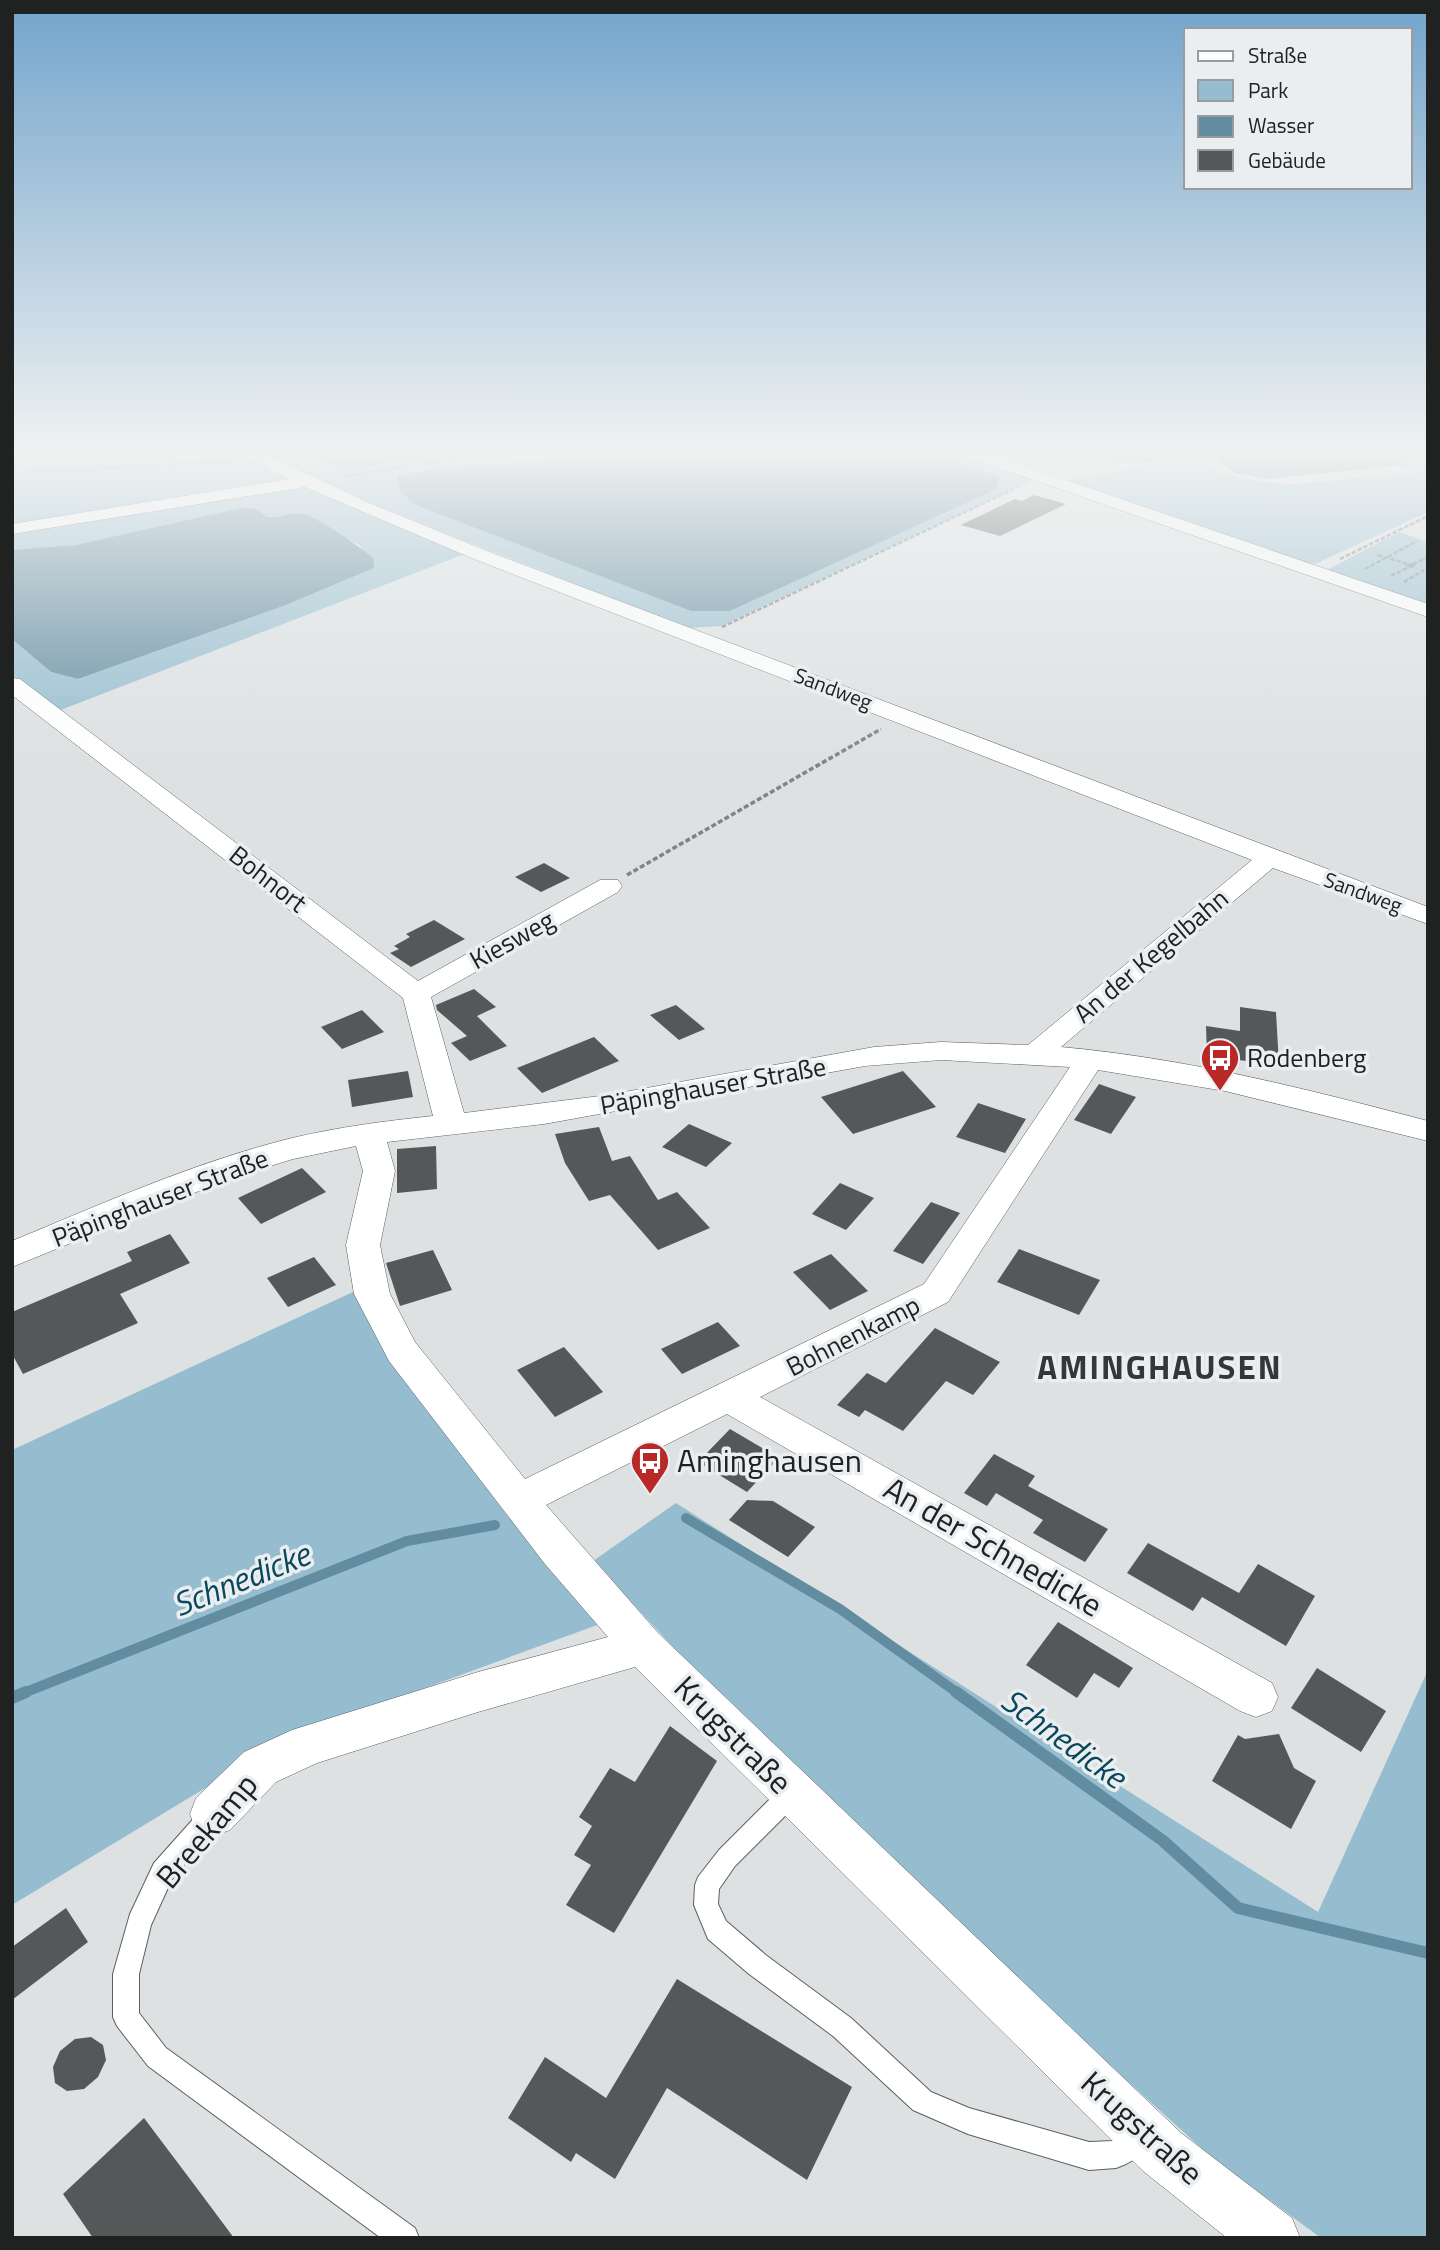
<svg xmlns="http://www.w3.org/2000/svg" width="1440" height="2250" viewBox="0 0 1440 2250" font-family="'Titillium Web',sans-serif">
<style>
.green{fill:#96bdcf}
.water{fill:#628c9f}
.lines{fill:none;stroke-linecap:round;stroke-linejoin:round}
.stream-far1{stroke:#628c9f;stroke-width:10}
.stream{stroke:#628c9f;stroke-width:12}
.building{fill:#555859}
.service-casing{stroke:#5c5f61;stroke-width:2}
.minor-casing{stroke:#5c5f61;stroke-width:1}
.path-far1{stroke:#818484;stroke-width:2.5;stroke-dasharray:4.5 2;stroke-linecap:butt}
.path{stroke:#818484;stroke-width:3.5;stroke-dasharray:5 2.5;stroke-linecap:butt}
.service{fill:#fff;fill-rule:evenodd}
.minor{fill:#fff;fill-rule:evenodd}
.labels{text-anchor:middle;stroke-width:7;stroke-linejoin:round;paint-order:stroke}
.far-street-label{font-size:21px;fill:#202222;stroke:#eaeef0}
.street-label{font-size:26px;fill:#202222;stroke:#eaeef0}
.poi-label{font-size:26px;fill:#202222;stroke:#eaeef0;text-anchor:start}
.near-poi-label{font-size:32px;fill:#202222;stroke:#eaeef0;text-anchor:start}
.near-street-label{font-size:32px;fill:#202222;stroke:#eaeef0}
.district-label{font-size:33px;font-weight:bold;letter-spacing:2px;fill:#343739;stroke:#eaeef0}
.near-water-label{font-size:33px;font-style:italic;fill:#09475c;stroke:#eaeef0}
</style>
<rect width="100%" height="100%" fill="#dde1e2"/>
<path class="green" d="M12,450H237L295,481L12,526Z
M255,450H351L322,460L349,471L457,450H586L548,463L474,464L397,476L413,504L692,611H730L997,489L998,476L926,450H957L1037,478L721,626L688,628L330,488Z
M1156,450H1194L1220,473L1264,482L1294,484L1417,472L1399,466L1403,465L1411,450H1428V512L1315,564L1300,562L1065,481L1171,460Z
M302,485L467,553L58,711L12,677V639L51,672L78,679L286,605L374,568L360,545L337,535L313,518L305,514L267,517L251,507L76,545L12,550V531Z
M1399,532L1428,542V608L1331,574L1329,569Z
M353,1292L600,1624L288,1738L12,1905V1450Z
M676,1503L1318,1912L1428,1670V2238H1321L1210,2156L1039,2001L727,1705L593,1561Z"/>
<path class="water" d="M351,450H457L349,471L321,460Z
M586,450H926L999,476L997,489L730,611H691L413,504L400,490L397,475L474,464L548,463Z
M1089,450H1150L1162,459C1133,465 1113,469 1089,450Z
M1205,450H1411L1403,465L1266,479L1235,473Z
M246,507L256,509L267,517C280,518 292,511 305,514C316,517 364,549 373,558L374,568L286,605L78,679L51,672L12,639V550L76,545Z"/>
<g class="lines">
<path class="stream-far1" d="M686,1518L840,1609L959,1694
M21,1694L407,1541L495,1525"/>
<path class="stream" d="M956,1692L1162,1840L1238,1908L1428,1953
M12,1698L26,1692"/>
</g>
<path class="building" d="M1034,495L1066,504L1000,536L961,525L1015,499L1022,501Z
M544,863L570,878L541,892L515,877Z
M434,920L465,939L411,967L390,953L399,949L394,946L410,937L406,934Z
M474,989L496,1007L477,1016L507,1046L470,1061L451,1043L467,1036L437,1010L436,1005Z
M676,1005L705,1029L679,1040L650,1015Z
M1240,1007L1276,1012L1279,1065L1207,1056L1206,1026L1240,1031Z
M362,1010L384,1032L342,1049L321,1027Z
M594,1037L619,1061L542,1093L517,1068Z
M408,1071L413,1097L352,1107L348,1080Z
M903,1071L936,1107L853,1134L821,1097Z
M1099,1084L1136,1097L1111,1134L1074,1120Z
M978,1103L1026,1119L1005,1153L956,1137Z
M689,1124L732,1143L706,1167L662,1147Z
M599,1127L612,1161L630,1156L658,1200L677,1192L710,1228L658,1250L610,1195L589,1201L565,1163L555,1134Z
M436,1146L437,1189L397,1193V1149Z
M302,1168L326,1192L261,1224L238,1198Z
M840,1183L874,1198L846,1230L812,1214Z
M931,1202L960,1213L923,1264L893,1251Z
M170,1234L190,1263L120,1294L138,1323L23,1374L12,1354V1312L132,1261L127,1252Z
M1019,1249L1100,1280L1079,1315L997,1282Z
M433,1250L452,1290L400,1306L386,1263Z
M831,1254L868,1291L830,1310L793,1272Z
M314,1257L336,1285L288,1307L267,1278Z
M718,1322L740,1346L682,1374L661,1349Z
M935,1328L1000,1362L973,1395L946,1381L903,1431L865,1410L859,1417L837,1405L867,1373L886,1383Z
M564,1347L603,1392L555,1417L517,1370Z
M730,1429L779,1458L747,1492L698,1462Z
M994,1454L1035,1476L1028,1486L1108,1529L1085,1562L1033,1533L1043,1520L996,1493L987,1506L964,1493Z
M747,1500L773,1501L815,1527L788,1557L729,1520Z
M1148,1543L1239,1593L1258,1564L1315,1596L1286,1646L1202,1597L1193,1611L1127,1573Z
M1058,1622L1133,1668L1119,1688L1094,1673L1077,1698L1026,1665Z
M1317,1668L1386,1711L1361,1752L1291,1708Z
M670,1726L717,1761L614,1933L566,1905L591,1865L574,1855L592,1826L579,1817L610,1768L635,1782Z
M1279,1734L1294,1768L1316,1781L1291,1829L1212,1781L1238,1735L1245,1739Z
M66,1908L88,1942L12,2000V1947Z
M677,1979L852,2087L807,2180L667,2088L615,2179L576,2153L571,2162L508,2118L545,2057L606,2098Z
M91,2037L103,2045L106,2060L98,2077L84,2089L67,2091L55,2083L53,2067L60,2051L75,2039Z
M144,2118L196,2187L234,2238H93L63,2194Z"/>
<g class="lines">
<g class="service-casing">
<path id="service" d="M790,1784L798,1787L802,1795L798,1803L735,1866L719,1889L718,1904L726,1921L767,1956L851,2018L931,2092L969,2108L1089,2142L1113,2141L1139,2127L1149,2131L1153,2141L1149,2151L1126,2164L1116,2168L1089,2170L968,2134L913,2110L833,2036L749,1974L708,1939L694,1905L695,1885L698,1877L719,1850L782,1787Z
M212,1804L220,1807L224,1815L220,1823L172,1879L151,1925L139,1974V2013L166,2048L415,2228L419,2238H381L148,2066L117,2026L113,2017V1974L130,1914L154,1863L204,1807Z"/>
</g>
<g class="minor-casing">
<path id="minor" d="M236,450H257L367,502L487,551L1428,907V924L1273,868L1061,1047C1185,1058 1307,1089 1428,1121V1141L1225,1091L1098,1070L948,1302L760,1397L1272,1683L1278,1697L1272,1711L1256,1717L1240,1711L727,1414L546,1505L658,1633L1181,2133L1292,2218L1300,2238H1227L1143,2171L635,1667L478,1712L317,1763L276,1782L230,1830L213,1836L196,1830L190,1814L196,1798L244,1752L292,1730L478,1672L608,1637L545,1564L389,1361L354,1294L346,1245L363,1171L356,1146L293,1159L231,1178L12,1267V1241C104,1203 195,1162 292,1138C339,1127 385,1121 433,1116L403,998L12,695V678L20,679L418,981L600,880H618L622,886L618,892L431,997L464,1113L608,1095L874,1047L941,1042L1028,1045L1252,860L474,559L305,487L12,534V524L289,479ZM941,1060L1070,1067L924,1284L525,1479L415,1342L390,1294L380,1245L395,1171L387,1142L544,1124L865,1066Z
M954,450H978L1428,604V617L956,453Z"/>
</g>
<path class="path-far1" d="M139,450L176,462
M12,473L232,462
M345,476L507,450
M1378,555L1408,564
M1340,559L1428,516
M1411,564L1414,565L1415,567L1407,566Z
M1413,564L1428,557
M1365,569L1417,541
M1391,576L1409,567
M1404,582L1424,570
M722,627L1018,487"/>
<path class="path" d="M627,875L881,729"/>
<use href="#service" class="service"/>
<use href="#minor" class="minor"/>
</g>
<linearGradient id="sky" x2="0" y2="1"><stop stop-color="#72a4cb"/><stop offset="0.59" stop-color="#f0f2f2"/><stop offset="1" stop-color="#f0f2f2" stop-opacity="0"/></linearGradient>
<rect width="1440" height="765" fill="url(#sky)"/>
<defs>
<g id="bus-pin" transform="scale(2.0125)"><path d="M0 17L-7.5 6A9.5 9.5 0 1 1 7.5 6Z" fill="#b72826" stroke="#eaeef0"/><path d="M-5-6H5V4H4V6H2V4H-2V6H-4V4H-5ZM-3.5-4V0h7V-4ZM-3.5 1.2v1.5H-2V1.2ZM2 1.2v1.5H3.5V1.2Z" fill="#fff"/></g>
</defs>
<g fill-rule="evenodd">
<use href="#bus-pin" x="1220" y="1058"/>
<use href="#bus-pin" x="650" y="1461"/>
</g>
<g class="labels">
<g class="far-street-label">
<text transform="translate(833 689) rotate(21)" y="7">Sandweg</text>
<text transform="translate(1363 893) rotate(20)" y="7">Sandweg</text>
</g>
<g class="street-label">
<text transform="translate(268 879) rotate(38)" y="9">Bohnort</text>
<text transform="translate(512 940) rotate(-29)" y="9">Kiesweg</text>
<text transform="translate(1151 956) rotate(-40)" y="9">An der Kegelbahn</text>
<text transform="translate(713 1086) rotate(-10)" y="9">Päpinghauser Straße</text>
<text transform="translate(160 1198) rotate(-21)" y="9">Päpinghauser Straße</text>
<text transform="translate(853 1336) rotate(-27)" y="9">Bohnenkamp</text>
</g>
<g class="poi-label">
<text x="1247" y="1067">Rodenberg</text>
</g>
<g class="near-poi-label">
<text x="677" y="1472">Aminghausen</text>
</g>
<g class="near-street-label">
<text transform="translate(993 1547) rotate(30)" y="11">An der Schnedicke</text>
<text transform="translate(733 1735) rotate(45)" y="11">Krugstraße</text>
<text transform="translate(207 1831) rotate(-50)" y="11">Breekamp</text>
<text transform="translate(1142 2128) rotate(42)" y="11">Krugstraße</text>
</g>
<g class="district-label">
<text x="1160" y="1379">AMINGHAUSEN</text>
</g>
<g class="near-water-label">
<text transform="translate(241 1579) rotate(-22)" y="12">Schnedicke</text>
<text transform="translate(1064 1738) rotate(36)" y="12">Schnedicke</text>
</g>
</g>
<rect width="1440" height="2250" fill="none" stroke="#202222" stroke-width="28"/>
<rect x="1184" y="28" width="228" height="161" fill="#eaeef0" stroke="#999c9e" stroke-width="2"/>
<rect x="1198" y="51" width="35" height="10" fill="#ffffff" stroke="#999c9e" stroke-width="2"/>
<text x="1248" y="63" font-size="21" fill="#202222">Straße</text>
<rect x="1198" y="80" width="35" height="21" fill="#96bdcf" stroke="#999c9e" stroke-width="2"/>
<text x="1248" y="98" font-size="21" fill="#202222">Park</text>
<rect x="1198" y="116" width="35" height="21" fill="#628c9f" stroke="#999c9e" stroke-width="2"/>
<text x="1248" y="133" font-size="21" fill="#202222">Wasser</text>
<rect x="1198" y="150" width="35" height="21" fill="#555859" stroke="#999c9e" stroke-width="2"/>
<text x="1248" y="168" font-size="21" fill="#202222">Gebäude</text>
</svg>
